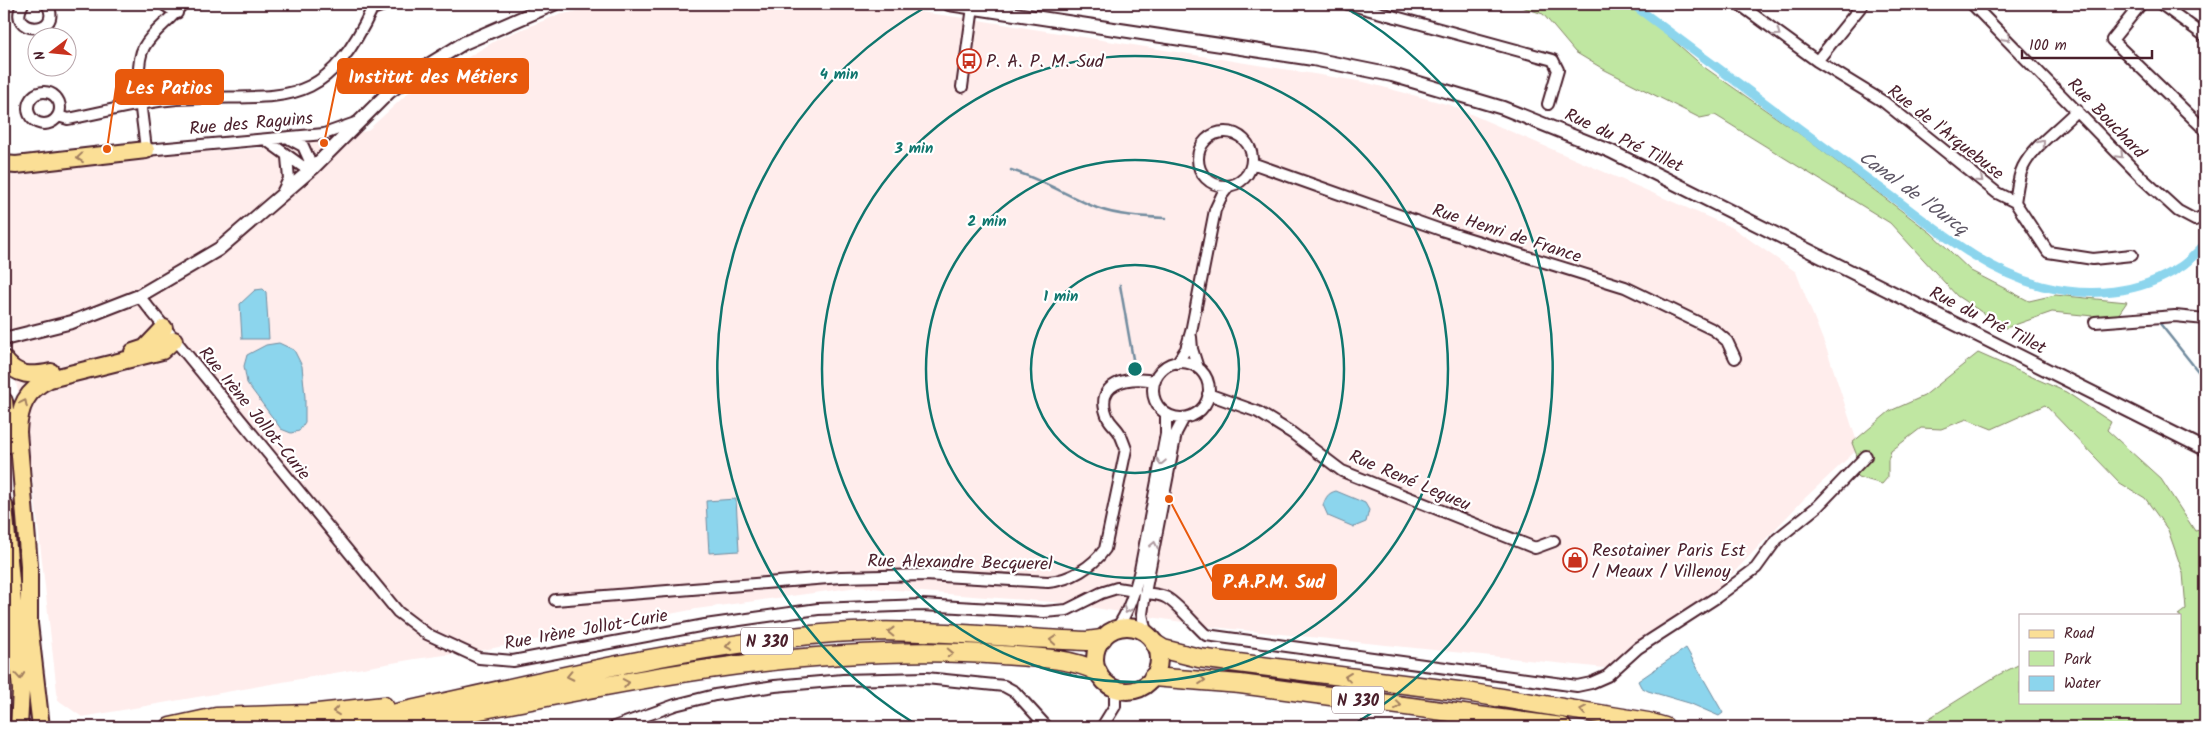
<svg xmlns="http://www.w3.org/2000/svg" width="2209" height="731" viewBox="0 0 2209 731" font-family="Kalam,sans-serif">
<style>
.built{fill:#ffedec}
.green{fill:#c0e7a2;stroke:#858366}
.water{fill:#8cd5ed;stroke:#728c9f}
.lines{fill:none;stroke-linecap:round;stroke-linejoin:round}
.stream{stroke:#728c9f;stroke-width:2.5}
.canal{stroke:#8cd5ed;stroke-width:9}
.minor-casing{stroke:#4a1f2b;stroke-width:14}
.tertiary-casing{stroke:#4a1f2b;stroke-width:16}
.primary-casing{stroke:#4a1f2b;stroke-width:20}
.trunk-casing{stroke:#4a1f2b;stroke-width:21}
.minor{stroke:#fff;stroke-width:10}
.tertiary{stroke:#fff;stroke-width:12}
.primary{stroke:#fbdf96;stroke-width:16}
.trunk{stroke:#fbdf96;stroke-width:18}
.oneway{stroke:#ae9aa0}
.oneway2{stroke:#a27f60}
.ring{fill:none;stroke:#0f766e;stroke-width:2.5}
.labels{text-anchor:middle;stroke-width:4.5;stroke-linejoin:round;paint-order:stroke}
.shield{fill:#fff;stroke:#80626b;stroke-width:1}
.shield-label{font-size:16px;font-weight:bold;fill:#4a1f2b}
.poi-label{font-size:18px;fill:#4a1f2b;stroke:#fff;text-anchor:start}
.street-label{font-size:18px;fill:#4a1f2b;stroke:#fff}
.water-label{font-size:19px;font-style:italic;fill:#5e5665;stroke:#fff}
.centre{fill:#0f766e;stroke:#fff;stroke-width:2.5}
.ring-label{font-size:15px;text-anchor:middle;font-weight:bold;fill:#0f766e;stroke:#fff;stroke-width:4.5;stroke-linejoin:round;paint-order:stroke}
.leader{fill:none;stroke:#e8590c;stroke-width:2}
.callout-dot{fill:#e8590c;stroke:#fff;stroke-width:2}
.callout{fill:#e8590c;stroke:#e8590c;stroke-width:2}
.callout-label{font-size:19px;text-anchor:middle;font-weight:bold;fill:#fff}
</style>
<rect width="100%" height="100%" fill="#fff"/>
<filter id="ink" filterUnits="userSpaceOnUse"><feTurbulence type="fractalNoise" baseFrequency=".02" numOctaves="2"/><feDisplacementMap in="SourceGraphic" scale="10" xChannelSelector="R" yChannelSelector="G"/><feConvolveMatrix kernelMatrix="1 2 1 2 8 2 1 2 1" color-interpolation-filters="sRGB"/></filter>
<g filter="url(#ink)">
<path class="built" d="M612,4H862L978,20L1364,82L1450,105L1733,228L1796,272L1828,353L1859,448L1805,498L1716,591L1605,668L1213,627L1064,603L858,587L696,609L483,650L415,659L82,717L58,700L27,430L11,361L4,283V175L153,155L263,148L367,131L408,93L500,38L558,15Z"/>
<path class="green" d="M1513,4H1632L1704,67L1804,137L1931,233L1971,271L2029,301L2055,295L2127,302L2118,315L2093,316L2052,312L2006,328L1957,296L1890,223L1715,115L1700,118L1605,70L1575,52L1543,14Z
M1978,353L2066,392L2111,422L2107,430L2161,479L2195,531L2205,529V727H1918L1923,722L1998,675L2020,664V702H2180V615H2178L2186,609L2183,573L2168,530L2145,498L2120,483L2045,405L1992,429L1967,419L1941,429L1921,428L1891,451L1888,460V477L1882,484L1858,477L1853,472L1861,466L1852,443L1890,411L1924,396Z"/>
<path class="water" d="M263,289L266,292L269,339H242L240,304L255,290Z
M279,343L294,350L302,366L305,397V422L299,431L291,433L281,429L247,383L244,366L247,355L266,345Z
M1336,491L1365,503L1369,510L1366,522L1354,527L1328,516L1323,505C1326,497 1328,493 1336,491Z
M736,499L739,551L709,553L706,501Z
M1686,648L1723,713L1719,716L1689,703L1648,691L1641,687L1638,681Z"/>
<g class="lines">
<path class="stream" d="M1011,170C1041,179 1068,196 1097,208C1118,216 1144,217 1166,218
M1120,285L1133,359
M2158,321L2205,380"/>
<path class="canal" d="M1632,4C1717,67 1801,131 1887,193C1935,228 1984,271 2042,286C2089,298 2140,294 2180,267C2190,261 2197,252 2205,244"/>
<g class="minor-casing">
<path id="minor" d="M23,4C4,35 65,36 47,4
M163,4L177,13
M182,4C172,20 153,30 144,47C132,68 144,125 146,150L324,134L358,122
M1348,4L1553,60L1558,70L1548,104
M1739,4L1817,61L1884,102L1997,193L2015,202L2048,252L2093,259L2132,255
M1972,4L2143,179L2178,211L2195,220L2205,215
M2141,4L2112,40L2205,130
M2161,4L2205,36
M372,9L387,4
M1817,61L1863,4
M962,87L973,7
M28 108a16 16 0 1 1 32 0a16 16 0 1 1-32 0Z
M58,116L68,119C104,112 140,102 177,99C278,92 321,118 372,9L371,4
M1198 159a27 27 0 1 1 54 0a27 27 0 1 1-54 0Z
M266,140L302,166L313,168L303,146L290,139
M1252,163L1441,230L1625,287L1714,330L1727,341L1735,358
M283,191L289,179L287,157
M2015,202C2017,191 2018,177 2023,167C2034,145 2060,128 2077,110
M139,296L398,612L427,634L479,658L513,661L705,625L818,609L922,605L1044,612L1067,610L1101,593L1117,588L1135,591
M2095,322L2175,316L2205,319
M1191,337L1192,349L1198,368
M1153 390a28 28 0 1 1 56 0a28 28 0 1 1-56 0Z
M1177,363L1186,349L1191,332L1215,210L1222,195L1229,186
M1208,394L1258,412L1292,433L1342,471L1535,548L1554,541
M1145,593C1152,594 1159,594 1165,597C1175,601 1196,626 1206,635L1577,686L1591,683L1607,676L1638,648L1717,597L1756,568L1777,539L1818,506L1866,456
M555,600L841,577L925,575L1048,582C1071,580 1092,567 1105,549L1126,449C1124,444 1122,438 1120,434C1117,428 1111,424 1108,418C1092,382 1129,376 1155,381
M1116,629C1129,612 1135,590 1140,570L1166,434V414
M1146,633L1142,614L1145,593L1176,433L1184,418
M614,727L675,705L715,695L775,686L843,680L926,678L1004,686L1015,692L1047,727
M1102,727L1115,706V688"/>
</g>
<g class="tertiary-casing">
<path id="tertiary" d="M949,4L1313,59L1392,75L1503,108L1610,151L2205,449
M4,339L72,322L139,296L219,249L313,168L389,92L420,70L464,43L554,4"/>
</g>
<g class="primary-casing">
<path id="primary" d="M4,164L16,165L146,150
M133,352L145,348L164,328
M4,359C17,377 32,376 51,372
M4,401L9,444
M4,505L21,690L19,727
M28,615L41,727
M29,625V565L18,432C19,407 26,390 50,379L162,351L174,340
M1095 659a32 32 0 1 1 64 0a32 32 0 1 1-64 0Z"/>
</g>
<g class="trunk-casing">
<path id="trunk" d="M1155,644L1163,649L1199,658L1466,692L1648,722L1665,727
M1153,677L1240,684L1562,727
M170,727L216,717L308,714L384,706
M331,727C492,694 658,649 822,634C910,626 999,638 1087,641L1102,639
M392,727C593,689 796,640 1002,655C1031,657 1074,658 1098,672"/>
</g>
<use href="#minor" class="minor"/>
<use href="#tertiary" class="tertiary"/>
<use href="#primary" class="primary"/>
<use href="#trunk" class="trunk"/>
</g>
<defs><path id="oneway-chevron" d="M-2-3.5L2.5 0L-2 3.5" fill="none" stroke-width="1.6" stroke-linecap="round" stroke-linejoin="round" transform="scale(1.25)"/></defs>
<g class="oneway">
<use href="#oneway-chevron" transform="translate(1777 33) rotate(36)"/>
<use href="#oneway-chevron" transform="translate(2007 38) rotate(45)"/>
<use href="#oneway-chevron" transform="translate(2042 143) rotate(-51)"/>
<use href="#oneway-chevron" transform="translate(2120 155) rotate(46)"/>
<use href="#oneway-chevron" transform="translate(1980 179) rotate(39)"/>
<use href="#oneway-chevron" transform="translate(1161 462) rotate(101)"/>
<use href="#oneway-chevron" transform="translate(1154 545) rotate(-79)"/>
<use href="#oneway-chevron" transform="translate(1127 610) rotate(113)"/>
</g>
<g class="oneway2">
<use href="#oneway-chevron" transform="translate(80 158) rotate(174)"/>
<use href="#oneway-chevron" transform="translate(24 403) rotate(-64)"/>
<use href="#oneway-chevron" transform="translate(891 632) rotate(-179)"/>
<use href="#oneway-chevron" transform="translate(1053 640) rotate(-175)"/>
<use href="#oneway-chevron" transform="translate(729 646) rotate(170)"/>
<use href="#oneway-chevron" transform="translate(950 653) rotate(2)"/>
<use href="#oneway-chevron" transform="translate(20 676) rotate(85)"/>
<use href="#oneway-chevron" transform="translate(570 676) rotate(168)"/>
<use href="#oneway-chevron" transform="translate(1348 677) rotate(-173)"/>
<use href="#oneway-chevron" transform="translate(1202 680) rotate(4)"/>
<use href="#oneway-chevron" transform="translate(626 683) rotate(-10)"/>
<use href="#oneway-chevron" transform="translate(1398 705) rotate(7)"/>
<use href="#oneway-chevron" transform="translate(1583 710) rotate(-170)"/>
<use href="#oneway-chevron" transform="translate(336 711) rotate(174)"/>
</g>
</g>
<g class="ring">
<circle cx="1135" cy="369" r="104"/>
<circle cx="1135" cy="369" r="209"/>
<circle cx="1135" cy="369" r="313"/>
<path d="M917 725A418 418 0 0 1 929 5M1341 5A418 418 0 0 1 1353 725"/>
</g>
<defs>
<g id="bus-ring" transform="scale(1.25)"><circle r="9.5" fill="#fff" stroke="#c8321e" stroke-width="1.5"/><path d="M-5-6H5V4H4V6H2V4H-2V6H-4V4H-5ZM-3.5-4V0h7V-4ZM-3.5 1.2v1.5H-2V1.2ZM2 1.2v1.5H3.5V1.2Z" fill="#c8321e"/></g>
<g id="shop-ring" transform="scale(1.25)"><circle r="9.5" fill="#fff" stroke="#c8321e" stroke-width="1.5"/><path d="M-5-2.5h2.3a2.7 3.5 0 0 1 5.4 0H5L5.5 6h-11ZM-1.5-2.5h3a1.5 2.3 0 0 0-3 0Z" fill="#c8321e"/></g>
</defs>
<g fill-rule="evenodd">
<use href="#bus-ring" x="969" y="61"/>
<use href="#shop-ring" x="1575" y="560"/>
</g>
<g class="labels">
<g class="shield">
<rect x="741" y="627.5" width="52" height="27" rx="4"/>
<rect x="1332" y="686.5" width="52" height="27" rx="4"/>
</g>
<g class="shield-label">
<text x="767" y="647">N 330</text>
<text x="1358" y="706">N 330</text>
</g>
<g class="poi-label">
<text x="986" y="67">P. A. P. M. Sud</text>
<text x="1592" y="556">Resotainer Paris Est<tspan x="1592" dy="21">/ Meaux / Villenoy</tspan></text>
</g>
<g class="street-label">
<text transform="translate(2107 118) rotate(46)" y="6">Rue Bouchard</text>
<text transform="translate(251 123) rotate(-5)" y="6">Rue des Raguins</text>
<text transform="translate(1946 132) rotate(38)" y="6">Rue de l'Arquebuse</text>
<text transform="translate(1624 140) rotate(25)" y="6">Rue du Pré Tillet</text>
<text transform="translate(1507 233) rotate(18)" y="6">Rue Henri de France</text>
<text transform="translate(1988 320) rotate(27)" y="6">Rue du Pré Tillet</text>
<text transform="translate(255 413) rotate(51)" y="6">Rue Irène Jollot-Curie</text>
<text transform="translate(1410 480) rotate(23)" y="6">Rue René Legueu</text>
<text transform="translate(960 562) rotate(1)" y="6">Rue Alexandre Becquerel</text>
<text transform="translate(586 629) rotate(-10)" y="6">Rue Irène Jollot-Curie</text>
</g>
<g class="water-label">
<text transform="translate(1914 192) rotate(36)" y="7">Canal de l'Ourcq</text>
</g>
</g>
<circle cx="1135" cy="369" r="8" class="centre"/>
<g class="ring-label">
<text x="839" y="79">4 min</text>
<text x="914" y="153">3 min</text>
<text x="987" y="226">2 min</text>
<text x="1061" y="301">1 min</text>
</g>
<path class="leader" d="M324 143L338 76M107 149L116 87M1169 499L1213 582"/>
<g class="callout-dot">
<circle cx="324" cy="143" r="5"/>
<circle cx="107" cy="149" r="5"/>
<circle cx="1169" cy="499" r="5"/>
</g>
<g class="callout">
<rect x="338" y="59" width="190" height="34" rx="5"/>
<rect x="116" y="70" width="107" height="34" rx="5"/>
<rect x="1213" y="565" width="123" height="34" rx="5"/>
</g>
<g class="callout-label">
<text x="433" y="83">Institut des Métiers</text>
<text x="169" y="94">Les Patios</text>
<text x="1274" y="588">P.A.P.M. Sud</text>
</g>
<rect width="2209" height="731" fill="none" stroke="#fff" stroke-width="20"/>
<rect x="10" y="10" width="2189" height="711" fill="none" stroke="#4a1f2b" stroke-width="2" filter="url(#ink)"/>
<rect x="2019" y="614" width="162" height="90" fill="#ffffff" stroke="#b7a5aa"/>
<rect x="2029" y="630" width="25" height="8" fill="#fbdf96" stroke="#b7a5aa"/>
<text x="2064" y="638" font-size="15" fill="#4a1f2b">Road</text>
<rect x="2029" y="651" width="25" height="15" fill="#c0e7a2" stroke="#b7a5aa"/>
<text x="2064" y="664" font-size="15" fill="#4a1f2b">Park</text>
<rect x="2029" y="676" width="25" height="15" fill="#8cd5ed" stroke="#b7a5aa"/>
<text x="2064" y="688" font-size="15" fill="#4a1f2b">Water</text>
<g transform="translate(52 52) rotate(254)"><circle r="24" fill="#ffffff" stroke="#b7a5aa"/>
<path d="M0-4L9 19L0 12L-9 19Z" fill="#c8321e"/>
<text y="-8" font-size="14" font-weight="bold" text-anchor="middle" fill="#4a1f2b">N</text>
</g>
<path d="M2022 50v8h130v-8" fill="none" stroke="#4a1f2b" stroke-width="2.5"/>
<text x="2029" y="50" font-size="15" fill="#4a1f2b" stroke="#ffffff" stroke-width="4" paint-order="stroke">100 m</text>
</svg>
